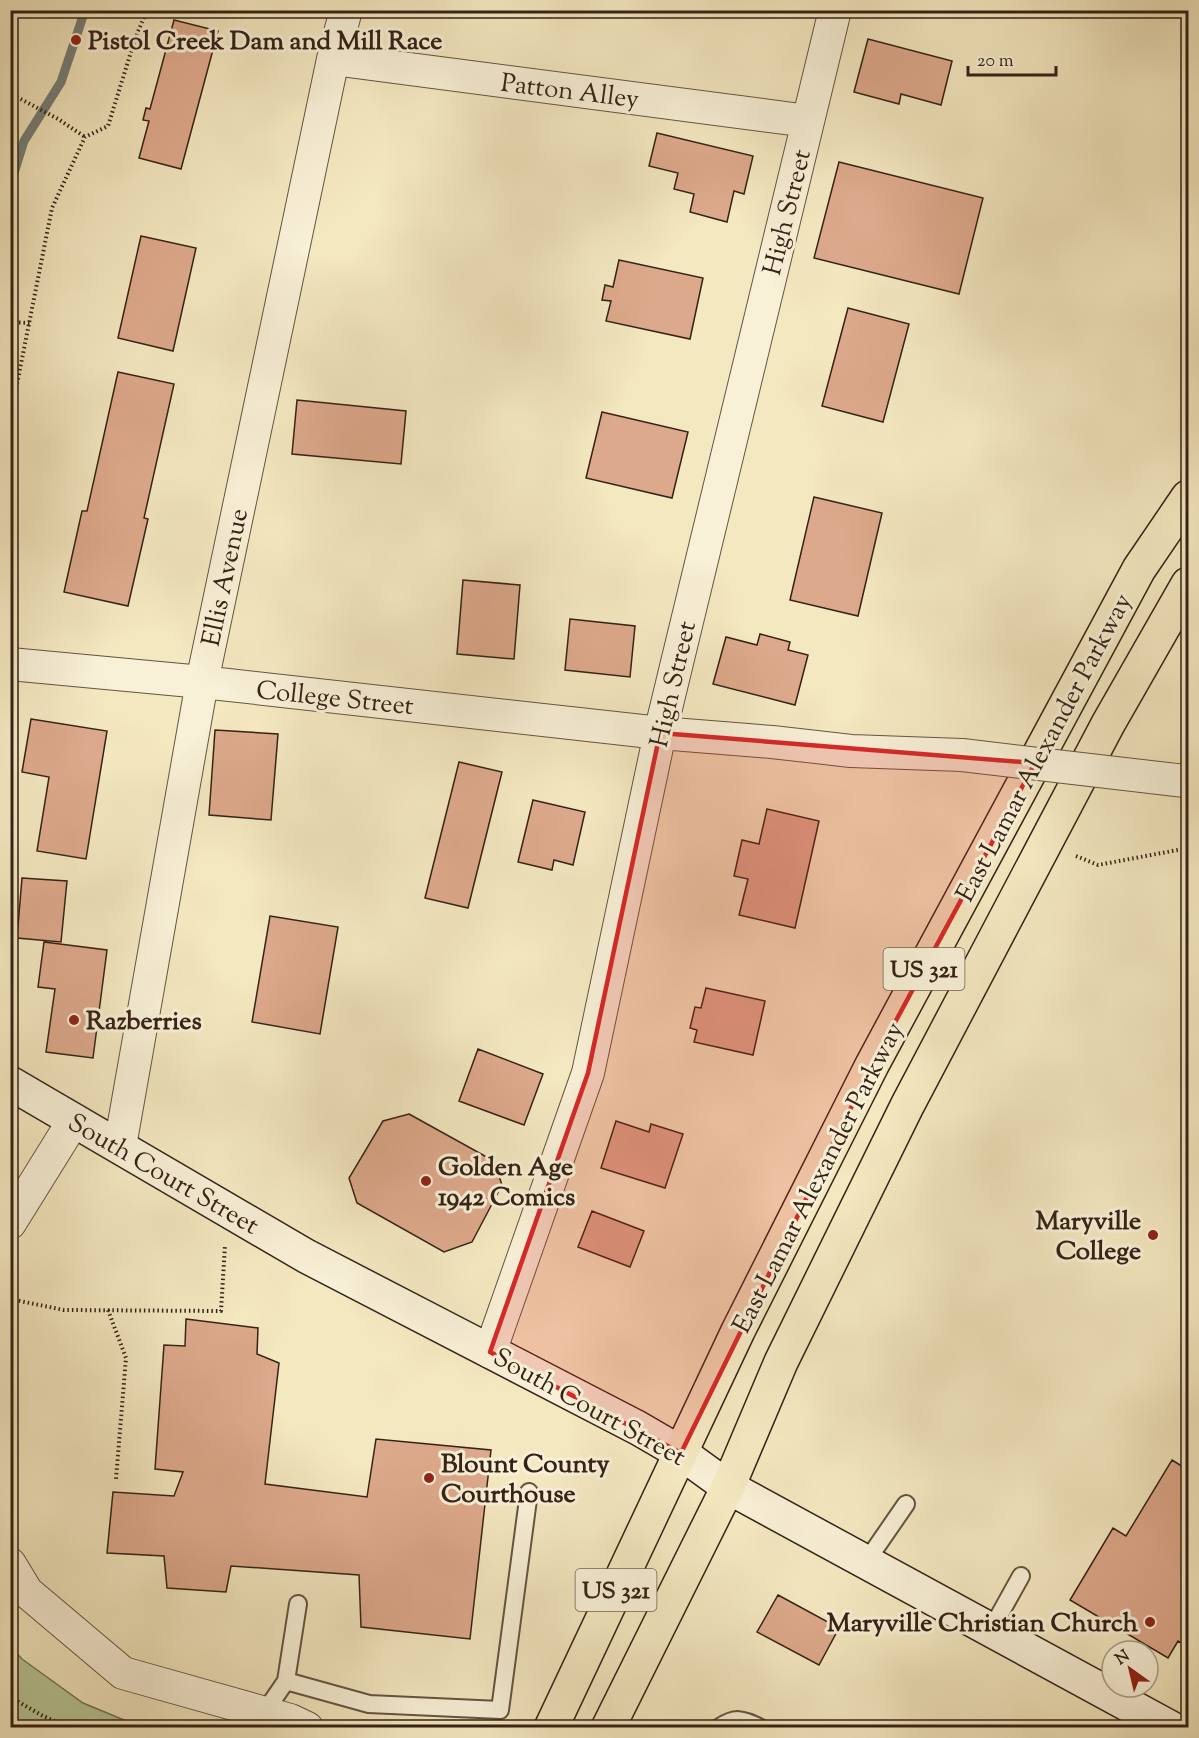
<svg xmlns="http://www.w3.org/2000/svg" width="1199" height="1738" viewBox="0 0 1199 1738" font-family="'Sorts Mill Goudy',serif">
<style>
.green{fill:#b8c696;stroke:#767456;stroke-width:1.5}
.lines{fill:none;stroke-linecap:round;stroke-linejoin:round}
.stream{stroke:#757f7a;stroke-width:9}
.building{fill:#dda98c;stroke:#352216;stroke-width:1.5}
.lane-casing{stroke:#655441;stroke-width:20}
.street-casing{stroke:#655441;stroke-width:34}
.secondary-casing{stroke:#352216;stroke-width:36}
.highway-casing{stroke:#352216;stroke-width:36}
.path{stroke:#352216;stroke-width:4;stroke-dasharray:1.5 3;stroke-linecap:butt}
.lane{stroke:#f8f0d7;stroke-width:16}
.street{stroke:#f8f0d7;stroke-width:32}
.secondary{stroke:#f8f0d7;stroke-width:33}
.highway{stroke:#f4e8c1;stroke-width:33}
.street-bridge-casing{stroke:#655441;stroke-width:34;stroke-linecap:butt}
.street-bridge{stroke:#f8f0d7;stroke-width:32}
.marked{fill:#d62828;fill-opacity:0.2;stroke:#d62828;stroke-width:4.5;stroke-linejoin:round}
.poi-dot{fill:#8f2418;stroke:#f8f0d7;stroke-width:2}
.labels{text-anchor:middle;stroke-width:6;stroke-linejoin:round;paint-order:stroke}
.shield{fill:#f8f0d7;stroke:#706050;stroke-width:1.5}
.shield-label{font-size:24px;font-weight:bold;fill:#352216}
.poi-label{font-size:26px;font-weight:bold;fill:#352216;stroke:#f8f0d7;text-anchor:start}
.street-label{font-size:26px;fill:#352216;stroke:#f8f0d7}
</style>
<rect width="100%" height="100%" fill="#f4e8c1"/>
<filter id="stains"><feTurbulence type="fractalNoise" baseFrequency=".00333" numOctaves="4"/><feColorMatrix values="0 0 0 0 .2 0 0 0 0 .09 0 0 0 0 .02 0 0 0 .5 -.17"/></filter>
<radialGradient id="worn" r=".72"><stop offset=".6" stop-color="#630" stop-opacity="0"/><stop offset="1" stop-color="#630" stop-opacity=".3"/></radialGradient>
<path class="green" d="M10,1646L22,1659L83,1703L141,1727H11Z"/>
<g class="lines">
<path class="stream" d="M10,186L24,141L61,82L85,10"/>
</g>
<path class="building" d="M174,20L218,31L181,169L139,158L149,121L143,120L146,108L150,109Z
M868,39L952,61L941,105L901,94L899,104L854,92Z
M657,133L753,156L744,194L734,191L727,222L690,212L694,194L674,189L678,173L649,166Z
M839,162L983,198L959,294L814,258Z
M141,236L196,248L173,351L118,338Z
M619,260L703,278L690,339L606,321L611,301L602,300L605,285L613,287Z
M848,308L909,324L883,422L822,406Z
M118,372L174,384L144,518L148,519L128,606L64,592L82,511H87Z
M297,400L406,411L401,464L292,454Z
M602,412L688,432L672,498L586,478Z
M814,497L882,513L858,616L790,600Z
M463,580L520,585L514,659L457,654Z
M570,619L635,626L630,677L565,670Z
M760,634L790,642L788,650L808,655L795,705L713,684L726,637L757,645Z
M31,719L107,731L86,859L37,851L49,777L22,772Z
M215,730L278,734L271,820L209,815Z
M459,762L502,772L468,908L425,898Z
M533,800L585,812L573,865L554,860L552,870L518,862Z
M767,809L819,821L795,928L739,915L748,879L734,876L742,840L759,844Z
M22,878L67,881L61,942L17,938Z
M270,916L338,927L320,1034L252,1022Z
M44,942L107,950L93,1058L46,1052L55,989L38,987Z
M706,988L765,1001L753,1055L694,1042L697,1030L690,1028L695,1007L701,1008Z
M478,1049L543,1074L524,1125L459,1101Z
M409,1114L494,1161L502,1185L472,1242L444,1252L357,1203L349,1178L383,1121Z
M616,1121L649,1132L651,1124L683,1134L665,1188L601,1168Z
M592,1211L644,1231L630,1267L578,1247Z
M186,1319L258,1328L257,1354L279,1363L265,1484L367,1497L376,1439L491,1450L470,1639L361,1627L359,1575L231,1566L226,1592L167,1588L164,1556L107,1553L113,1492L174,1496L183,1472L155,1469L164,1345L185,1346Z
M1172,1460L1188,1470V1647L1178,1641L1168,1658L1070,1600L1113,1528L1126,1536Z
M778,1595L839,1628L819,1665L757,1632Z"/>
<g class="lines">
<g class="lane-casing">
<path id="lane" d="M866,1562L906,1504
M298,1604L286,1681L369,1704L500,1710L529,1492
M991,1630L1021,1576
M257,1728L264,1713L286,1681
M718,1728C736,1716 742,1719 761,1728"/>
</g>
<g class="street-casing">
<path id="street" d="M333,59L808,121
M10,664L202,682L660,733L772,742L851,751L962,755
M120,1146L202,682L333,59L346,10
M10,1223L74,1120
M490,1352L588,1073L660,733L835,10
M10,1564L27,1592L123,1673L290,1720L307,1728"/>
</g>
<g class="secondary-casing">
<path id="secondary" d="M10,1083L306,1256L638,1428L681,1453L728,1487L1171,1728"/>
</g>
<g class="highway-casing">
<path id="highway" d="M551,1728L738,1331L872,1065L1139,569L1188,497
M608,1728L728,1487L781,1362L907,1106L1108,724L1188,584"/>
</g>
<path class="path" d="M10,76L15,96L58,119L85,137
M10,322L31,323
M10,419L52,208L85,137L108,126L135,39L147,10
M1076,856L1098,865L1188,848
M10,1299L64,1310L221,1311L225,1245
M108,1310L126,1358L116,1479
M10,1697L43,1716L71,1728"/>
<use href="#lane" class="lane"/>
<use href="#street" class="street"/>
<use href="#secondary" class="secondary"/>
<use href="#highway" class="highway"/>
<g class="street-bridge-casing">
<path id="street-bridge" d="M962,755L1185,781"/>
</g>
<use href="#street-bridge" class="street-bridge"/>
</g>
<path class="marked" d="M660,733L1035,763L872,1065L681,1453L490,1352L588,1073Z"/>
<g class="poi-dot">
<circle cx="76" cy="40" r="6"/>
<circle cx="74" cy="1020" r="6"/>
<circle cx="426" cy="1181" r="6"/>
<circle cx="1153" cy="1235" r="6"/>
<circle cx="429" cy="1478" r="6"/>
<circle cx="1150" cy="1622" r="6"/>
</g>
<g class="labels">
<g class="shield">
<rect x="883.5" y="948" width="81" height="42" rx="4.5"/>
<rect x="575.5" y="1569" width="81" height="42" rx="4.5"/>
</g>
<g class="shield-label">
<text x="924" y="977">US 321</text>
<text x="616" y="1598">US 321</text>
</g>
<g class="poi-label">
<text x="88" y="49">Pistol Creek Dam and Mill Race</text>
<text x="86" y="1029">Razberries</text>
<text x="438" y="1175">Golden Age<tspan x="438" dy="30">1942 Comics</tspan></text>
<text x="1141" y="1229" text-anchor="end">Maryville<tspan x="1141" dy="30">College</tspan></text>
<text x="441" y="1472">Blount County<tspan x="441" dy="30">Courthouse</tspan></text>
<text x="1138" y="1631" text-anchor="end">Maryville Christian Church</text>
</g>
<g class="street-label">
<text transform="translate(570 90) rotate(7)" y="9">Patton Alley</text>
<text transform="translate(786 212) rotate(-76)" y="9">High Street</text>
<text transform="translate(224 577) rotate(-78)" y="9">Ellis Avenue</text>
<text transform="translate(672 684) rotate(-77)" y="9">High Street</text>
<text transform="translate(335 697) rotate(6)" y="9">College Street</text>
<text transform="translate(1043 747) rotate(-62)" y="9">East Lamar Alexander Parkway</text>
<text transform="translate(164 1173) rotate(30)" y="9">South Court Street</text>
<text transform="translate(817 1177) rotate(-63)" y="9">East Lamar Alexander Parkway</text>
<text transform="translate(590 1406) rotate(29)" y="9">South Court Street</text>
</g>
</g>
<rect width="1199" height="1738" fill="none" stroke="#f4e8c1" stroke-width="36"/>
<rect x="12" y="12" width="1175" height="1714" fill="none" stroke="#352216" stroke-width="3"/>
<rect x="18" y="18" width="1163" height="1702" fill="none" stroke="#352216" stroke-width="1.5"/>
<g transform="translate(1130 1669) rotate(326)"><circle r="28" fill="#f8f0d7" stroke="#aa9e8a" stroke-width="1.5"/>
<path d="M0-4.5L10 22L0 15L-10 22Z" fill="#8f2418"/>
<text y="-9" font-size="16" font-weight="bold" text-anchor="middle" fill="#352216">N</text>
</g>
<path d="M968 66v9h88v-9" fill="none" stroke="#352216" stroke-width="3"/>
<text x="977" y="66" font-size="18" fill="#352216" stroke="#f8f0d7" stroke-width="4.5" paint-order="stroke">20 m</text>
<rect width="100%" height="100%" filter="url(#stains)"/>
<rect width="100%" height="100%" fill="url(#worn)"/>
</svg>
